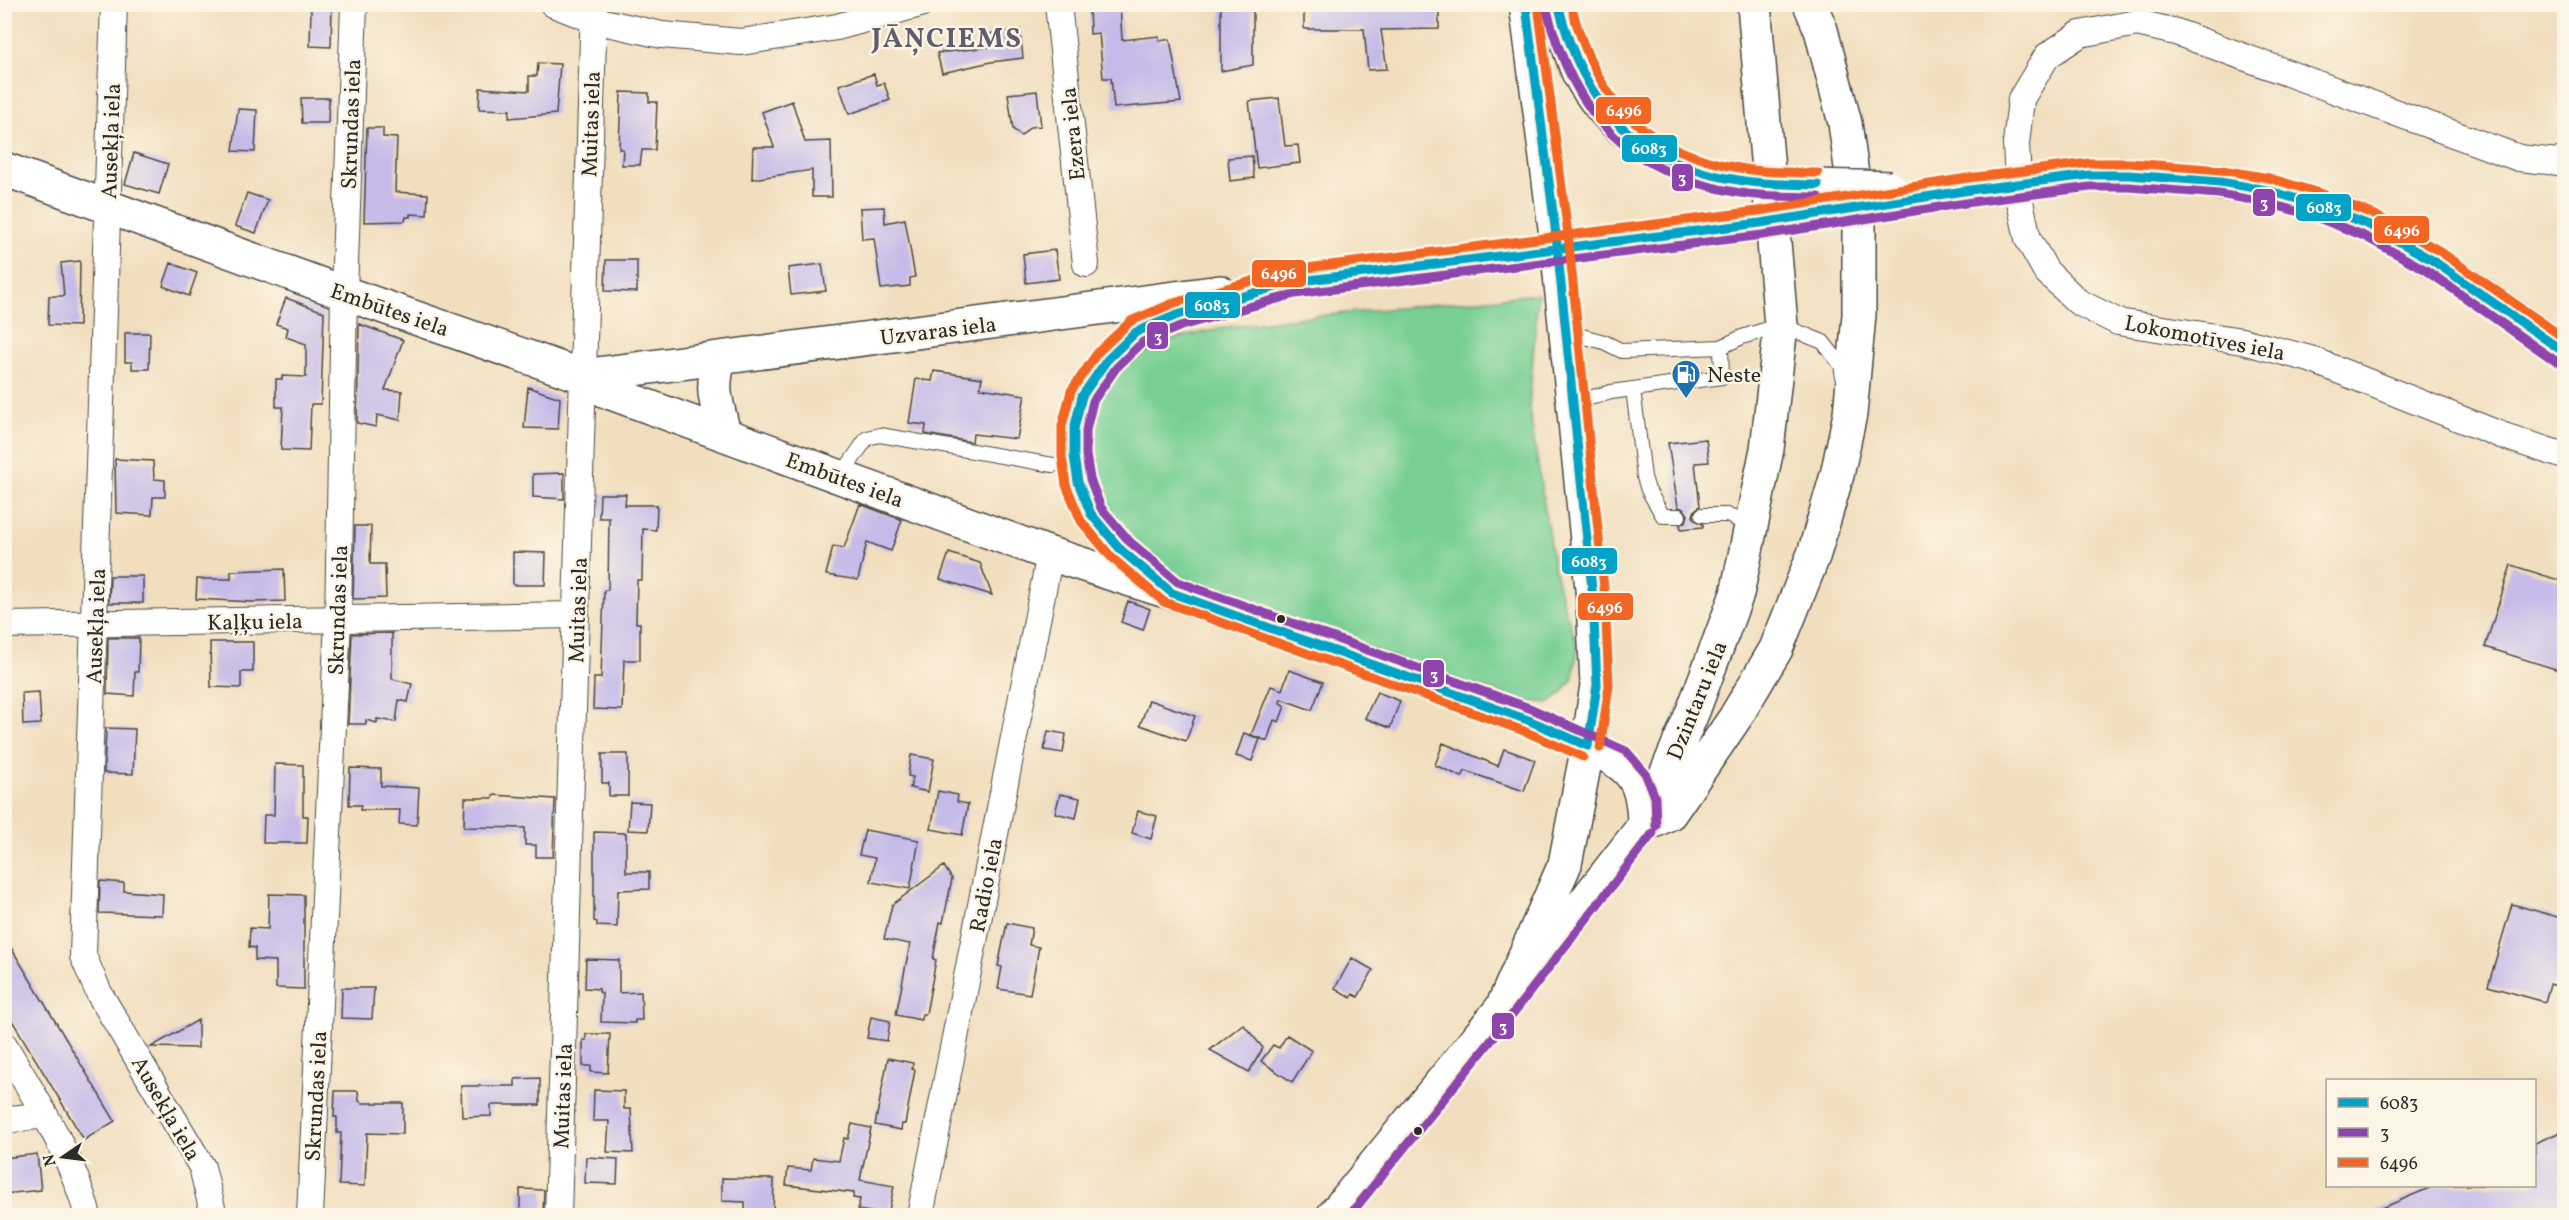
<svg xmlns="http://www.w3.org/2000/svg" width="2569" height="1220" viewBox="0 0 2569 1220" font-family="Vollkorn,serif">
<style>
.green{fill:#77cf94;stroke:#517d60;stroke-width:1.5}
.building{fill:#c6bbe8}
.lines{fill:none;stroke-linecap:round;stroke-linejoin:round}
.service-casing{stroke:#494641;stroke-width:16}
.minor-casing{stroke:#494641;stroke-width:28}
.tertiary-casing{stroke:#494641;stroke-width:36}
.primary-casing{stroke:#494641;stroke-width:36}
.trunk-casing{stroke:#494641;stroke-width:36}
.service{stroke:#fff;stroke-width:14}
.minor{stroke:#fff;stroke-width:26}
.tertiary{stroke:#fff;stroke-width:33}
.primary{stroke:#fff;stroke-width:33}
.trunk{stroke:#fff;stroke-width:33}
.trunk-bridge-casing{stroke:#494641;stroke-width:36;stroke-linecap:butt}
.trunk-bridge{stroke:#fff;stroke-width:33}
.bus-1-casing{stroke:#fcf5e5;stroke-width:14}
.bus-2-casing{stroke:#fcf5e5;stroke-width:14}
.bus-3-casing{stroke:#fcf5e5;stroke-width:14}
.bus-1{stroke:#02a3c6;stroke-width:9}
.bus-2{stroke:#8e44ad;stroke-width:9}
.bus-3{stroke:#f26522;stroke-width:9}
.bus-dot{fill:#2b2b2b;stroke:#fcf5e5;stroke-width:2}
.labels{text-anchor:middle;stroke-width:5;stroke-linejoin:round;paint-order:stroke}
.street-label{font-size:22px;fill:#2b2b2b;stroke:#fcf5e5}
.poi-label{font-size:22px;fill:#2b2b2b;stroke:#fcf5e5;text-anchor:start}
.district-label{font-size:28px;font-weight:bold;letter-spacing:1.5px;fill:#615d6d;stroke:#fcf5e5}
.line-badge{stroke:#fcf5e5;stroke-width:2}
.badge-label{font-size:16px;text-anchor:middle;font-weight:bold;fill:#fff}
</style>
<rect width="100%" height="100%" fill="#fcf5e5"/>
<filter id="ink" filterUnits="userSpaceOnUse"><feTurbulence type="fractalNoise" baseFrequency=".0167" numOctaves="2"/><feDisplacementMap in="SourceGraphic" scale="12" xChannelSelector="R" yChannelSelector="G"/><feConvolveMatrix kernelMatrix="1 2 1 2 8 2 1 2 1" color-interpolation-filters="sRGB"/></filter>
<filter id="wash" filterUnits="userSpaceOnUse"><feTurbulence type="fractalNoise" baseFrequency=".008" numOctaves="4" result="noise"/><feDisplacementMap in="SourceGraphic" scale="24" xChannelSelector="R" yChannelSelector="G"/><feGaussianBlur stdDeviation="1.35" result="paint"/><feColorMatrix in="noise" values="0 0 0 0 0 0 0 0 0 0 0 0 0 0 0 0 0 1.4 0 .05"/><feComposite in="paint" operator="in"/></filter>
<g filter="url(#wash)">
<rect width="100%" height="100%" fill="#f1debe"/>
<path class="green" d="M1538,294L1529,407L1553,563L1565,610L1578,646L1573,678L1562,693L1548,703L1526,701L1427,670L1171,574L1110,524L1085,456L1096,398L1127,356L1138,357L1174,339L1228,327L1296,318Z"/>
<g id="blocks">
<path class="building" d="M1089,4H1120L1122,40L1159,36V41L1170,39L1181,102L1114,108L1111,78H1103L1099,33L1090,34Z
M1221,4H1253V65L1221,71Z
M1304,4H1439V29L1381,30L1387,69L1368,70L1364,29H1304Z
M311,7H332L331,47L310,46Z
M1020,30L1023,58L991,62L942,73L937,53L989,47L988,34Z
M538,63L560,64L556,114L509,118L510,110L479,109L480,88L529,91V76H537Z
M874,74L877,85L884,83L890,100L849,114L839,85Z
M1037,91L1041,126L1030,127L1021,136L1013,129L1008,94Z
M621,92L649,93V102H657L655,150H642L640,165H622L623,149H619Z
M301,98H329L328,123H302Z
M1279,98L1285,146L1298,145L1300,163L1257,168L1249,101Z
M792,101L805,142L831,141L832,197H812V170L752,179L753,147H774L762,112Z
M238,109L257,110L255,152L233,151Z
M367,128H383V137L397,138L395,192L428,194L427,215L410,214V217H406L405,221L364,222Z
M134,153L168,164L159,194L125,184Z
M1252,156L1254,178L1230,181L1228,158Z
M247,193L268,200L256,233L235,226Z
M884,207L885,223L905,219L915,277L910,278V286L881,289L874,238L862,239L860,208Z
M1055,250L1059,279L1026,283L1023,254Z
M606,260H637V292L605,291Z
M80,261L79,326L48,325L49,296H64L61,263Z
M171,263L197,273L189,296L163,286Z
M822,264L826,291L791,295L788,268Z
M286,298L324,312L321,404H311L309,451L281,450L283,407H276V379H282V376L306,377V344L286,337L288,328L276,324Z
M359,324L403,340L385,390L402,391L400,420L377,415L376,427L357,423Z
M125,333H150L149,369H132V362H125Z
M934,371L982,378L980,388L1025,395L1017,439L973,434L972,442L925,434L926,425L909,423L916,379L932,381Z
M528,387L560,398L558,429L524,428Z
M1706,439L1709,462L1695,463L1700,506L1695,510L1693,516L1695,520L1703,524V527L1681,529L1680,525L1686,521L1688,515L1684,509L1678,507L1668,443Z
M115,459L153,461L154,479L165,480V497H153L152,515L116,513Z
M564,473V499L533,497V474Z
M600,494H626L625,505H657L656,530L643,529L642,580H637L636,623H640V660H624L622,710L593,709L594,678H601L604,590H608L609,518H599Z
M860,504L902,520L891,551L867,542L858,580L826,575L833,546L844,548Z
M355,526H371L370,564H385L386,598L353,599Z
M513,552L546,553L545,585H513Z
M949,553L980,563L992,595L940,579Z
M2511,565L2565,582V672L2485,647Z
M284,569L285,601L253,602L196,599L197,579H231V571Z
M110,576H143V603H109Z
M1128,601L1150,609L1143,630L1121,622Z
M392,633V679L412,684L408,702L399,700L396,722L377,719V723L366,720V724H348L352,634Z
M108,638H139L138,672H135L134,696L107,694Z
M210,642H253V672H241V688L211,687Z
M1289,670L1323,682L1312,710L1281,699L1280,703L1285,706L1279,722L1274,720L1267,741L1251,735L1271,686L1282,690Z
M39,692L41,724L23,725L22,693Z
M1377,692L1400,701L1390,728L1365,718Z
M1149,700L1195,716L1186,741L1140,725Z
M106,728L135,729L133,774L104,773Z
M1048,731L1066,734L1063,753L1044,750Z
M1244,733L1260,739L1252,761L1236,756Z
M1443,743L1498,766L1504,749L1535,760L1524,791L1465,771L1462,777L1435,765Z
M602,754H628V796H609V783H602Z
M911,755L934,759L928,792L910,788L913,777L908,776Z
M275,764L303,765V816H308L307,843H263L264,815H274Z
M350,768L381,769V786L419,788L417,825L399,824L400,810H360L361,805H349Z
M938,791L958,795L957,802L968,804L962,835L931,829Z
M1060,794L1080,798L1076,818L1055,813Z
M493,795L555,799L553,857H536V845H525V828L464,827L465,798H493Z
M630,802L650,803L648,831L628,830Z
M1138,811L1157,816L1151,839L1132,833Z
M865,830L919,840L910,889L871,882L875,858L859,855Z
M594,832L626,833V872H649V889L618,890L617,927L597,926V922L594,921Z
M944,866L952,879L943,923L940,922L933,959L936,960L926,1014H922L921,1020L896,1015L910,944L884,939L892,905Z
M100,881L124,883V891L163,894L162,915L99,913Z
M269,894L304,895V989L276,988V961L255,960V948L249,947L250,928L268,929Z
M2512,904L2565,919V989L2550,984L2545,1002L2488,986Z
M1007,923L1032,928L1029,945L1039,947L1030,994L998,989L1002,967L998,966Z
M4,936L115,1121L84,1140L4,1007Z
M1352,958L1373,970L1358,997L1353,994L1351,998L1335,988Z
M586,959L619,960V993L641,992L642,1020H635V1023L601,1022L602,993L599,992V989L585,988Z
M342,988H374L372,1019L341,1018Z
M871,1017L890,1021L887,1041L867,1038Z
M198,1020V1048L151,1047Z
M1243,1024L1263,1048L1249,1072L1210,1050Z
M586,1034H610L608,1073L591,1072V1066H583V1040H586Z
M1287,1035L1312,1051L1292,1082L1261,1061L1273,1045L1279,1048Z
M888,1058L913,1063L912,1069L915,1070L905,1124H902L901,1130L875,1125Z
M540,1078V1105H491V1116L462,1117L461,1086H515V1079Z
M594,1090L624,1091V1109H631L633,1153L607,1152L609,1121H593Z
M335,1091H358L359,1101L362,1103H403V1134L367,1133L365,1186L339,1185L341,1133H337V1117H334Z
M852,1124L871,1128L860,1180L894,1186L888,1215L858,1210L860,1199L853,1198L854,1193L786,1185L788,1168L811,1170L813,1158L839,1161L844,1138L848,1139Z
M2565,1130V1215H2366L2436,1185H2535V1143Z
M37,1154L41,1190L4,1194V1158Z
M586,1157L618,1159L617,1184L585,1183Z
M722,1178L774,1179L773,1215H745V1202L722,1201Z
M520,1189L544,1190L543,1215H520Z"/>
</g>
</g>
<g filter="url(#ink)">
<use href="#blocks" fill-opacity="0" stroke="#494641" stroke-width="1.5"/>
<g class="lines">
<g class="service-casing">
<path id="service" d="M1567,332L1604,342L1622,351L1721,347
M1633,389L1644,477L1648,490L1663,516H1679
M1572,403L1611,392L1722,377L1721,347L1742,337L1781,325L1823,342L1841,365L1843,377
M840,477L867,438L880,435L1053,465
M1702,515H1727L1751,526"/>
</g>
<g class="minor-casing">
<path id="minor" d="M114,4L83,956L99,993L202,1167L214,1216
M553,4L594,20L662,35L741,42L837,27L920,4
M1058,4L1086,264
M2564,159L2558,162L2519,158L2176,32L2137,23L2080,34L2047,56L2021,99L2016,144L2019,197L2028,239L2046,271L2078,302L2118,322L2242,341L2310,359L2501,435L2564,456
M4,625L576,615
M4,1045C36,1099 72,1155 88,1216
M4,1120L45,1115
M310,1216L338,620L344,293L354,4
M558,1216L594,4
M920,1216L1050,554"/>
</g>
<g class="tertiary-casing">
<path id="tertiary" d="M4,169L344,293L582,376L606,391L1050,554L1172,593
M719,358C710,395 717,400 724,434
M582,376L1220,292"/>
</g>
<g class="primary-casing">
<path id="primary" d="M1333,1216L1502,1008L1644,826C1644,777 1630,766 1588,746L1565,864L1502,1008"/>
</g>
<g class="trunk-casing">
<path id="trunk" d="M1558,4L1562,26
M2080,176C2115,173 2151,176 2185,179C2249,185 2312,198 2370,226C2439,260 2501,308 2564,352
M1331,277L1293,282L1177,315L1136,332L1107,360L1082,396L1074,429V456L1078,482L1091,514L1121,550L1172,593L1528,720L1588,746L1597,685L1593,599L1556,235L1526,4
M1644,826L1670,813L1735,718L1776,649L1814,554L1837,475L1850,414L1859,315V226L1845,123L1821,30L1810,4
M1644,826L1693,711L1737,594L1767,449L1781,325L1754,4"/>
</g>
<use href="#service" class="service"/>
<use href="#minor" class="minor"/>
<use href="#tertiary" class="tertiary"/>
<use href="#primary" class="primary"/>
<use href="#trunk" class="trunk"/>
<g class="trunk-bridge-casing">
<path id="trunk-bridge" d="M1562,26C1568,42 1572,59 1579,74C1644,194 1773,184 1890,188
M1331,277L1760,223L1970,190L2080,176"/>
</g>
<use href="#trunk-bridge" class="trunk-bridge"/>
<g class="bus-1-casing">
<path id="bus-1" d="M1558,4C1584,107 1636,166 1744,181C1769,185 1793,184 1818,185
M1526,7L1556,235L1593,599L1597,685L1588,746
M1588,746L1528,720L1172,593L1121,550L1091,514L1078,482L1074,456V429L1082,396L1107,360L1136,332L1177,315L1293,282L1760,223L1970,190L2089,175H2129L2220,182L2266,190L2315,204L2369,225L2432,260L2564,352"/>
</g>
<g class="bus-2-casing">
<path id="bus-2" d="M1546,7C1574,115 1627,174 1740,193C1765,197 1792,196 1818,197
M1656,826L1655,797L1645,773L1626,751L1532,709L1178,582L1130,542L1101,508L1090,479L1086,455V430L1093,401L1116,368L1143,342L1181,326L1295,294L1762,235L1972,202L2090,187H2129L2219,194L2263,202L2311,215L2364,236L2426,270L2557,362
M1349,1216L1511,1016L1653,833"/>
</g>
<g class="bus-3-casing">
<path id="bus-3" d="M1571,4C1595,101 1644,153 1745,169C1769,173 1794,172 1818,173
M1538,5L1568,234L1605,598L1609,686L1600,748
M1583,757L1524,731L1164,602L1112,558L1081,521L1066,485L1062,457V426L1071,391L1098,352L1131,321L1174,303L1291,270L1758,211L1968,178L2089,163H2130L2222,170L2269,178L2319,193L2375,215L2438,250L2564,338"/>
</g>
<use href="#bus-1" class="bus-1"/>
<use href="#bus-2" class="bus-2"/>
<use href="#bus-3" class="bus-3"/>
</g>
</g>
<defs>
<g id="fuel-pin" transform="scale(1.5)"><path d="M0 17L-7.5 6A9.5 9.5 0 1 1 7.5 6Z" fill="#1f6fb2" stroke="#fcf5e5"/><path d="M-5.5-6h7V0h2V4h1.3V-2.5L3-4.5l.8-.8L6-3V5H2.5V1h-1V6h-7ZM-4.2-4.7v3.2H.2V-4.7Z" fill="#fff"/></g>
</defs>
<g fill-rule="evenodd">
<use href="#fuel-pin" x="1686" y="374"/>
</g>
<g class="bus-dot">
<circle cx="1281" cy="619" r="5"/>
<circle cx="1418" cy="1131" r="5"/>
</g>
<g class="labels">
<g class="street-label">
<text transform="translate(350 124) rotate(-88)" y="8">Skrundas iela</text>
<text transform="translate(590 124) rotate(-88)" y="8">Muitas iela</text>
<text transform="translate(1072 134) rotate(-96)" y="8">Ezera iela</text>
<text transform="translate(110 141) rotate(-88)" y="8">Ausekļa iela</text>
<text transform="translate(390 309) rotate(19)" y="8">Embūtes iela</text>
<text transform="translate(938 330) rotate(-7)" y="8">Uzvaras iela</text>
<text transform="translate(2205 337) rotate(11)" y="8">Lokomotīves iela</text>
<text transform="translate(845 479) rotate(20)" y="8">Embūtes iela</text>
<text transform="translate(337 610) rotate(-88)" y="8">Skrundas iela</text>
<text transform="translate(577 610) rotate(-88)" y="8">Muitas iela</text>
<text transform="translate(255 621) rotate(-1)" y="8">Kaļķu iela</text>
<text transform="translate(95 626) rotate(-88)" y="8">Ausekļa iela</text>
<text transform="translate(1696 700) rotate(-68)" y="8">Dzintaru iela</text>
<text transform="translate(985 885) rotate(-79)" y="8">Radio iela</text>
<text transform="translate(315 1096) rotate(-87)" y="8">Skrundas iela</text>
<text transform="translate(562 1096) rotate(-88)" y="8">Muitas iela</text>
<text transform="translate(167 1108) rotate(60)" y="8">Ausekļa iela</text>
</g>
<g class="poi-label">
<text x="1707" y="382">Neste</text>
</g>
<g class="district-label">
<text x="947" y="47">JĀŅCIEMS</text>
</g>
</g>
<g class="line-badge">
<rect x="1595" y="96" width="57" height="29" rx="6" fill="#f26522"/>
<rect x="1621" y="134" width="57" height="29" rx="6" fill="#02a3c6"/>
<rect x="1671" y="163" width="23" height="29" rx="6" fill="#8e44ad"/>
<rect x="2252" y="188" width="24" height="29" rx="6" fill="#8e44ad"/>
<rect x="2295" y="193" width="57" height="29" rx="6" fill="#02a3c6"/>
<rect x="2373" y="215" width="57" height="29" rx="6" fill="#f26522"/>
<rect x="1251" y="259" width="56" height="29" rx="6" fill="#f26522"/>
<rect x="1184" y="291" width="57" height="28" rx="6" fill="#02a3c6"/>
<rect x="1146" y="321" width="23" height="29" rx="6" fill="#8e44ad"/>
<rect x="1561" y="547" width="57" height="28" rx="6" fill="#02a3c6"/>
<rect x="1577" y="592" width="57" height="29" rx="6" fill="#f26522"/>
<rect x="1422" y="659" width="23" height="29" rx="6" fill="#8e44ad"/>
<rect x="1491" y="1012" width="24" height="28" rx="6" fill="#8e44ad"/>
</g>
<g class="badge-label">
<text x="1624" y="116">6496</text>
<text x="1649" y="154">6083</text>
<text x="1682" y="183">3</text>
<text x="2264" y="208">3</text>
<text x="2324" y="213">6083</text>
<text x="2402" y="236">6496</text>
<text x="1279" y="279">6496</text>
<text x="1212" y="311">6083</text>
<text x="1158" y="342">3</text>
<text x="1589" y="567">6083</text>
<text x="1605" y="613">6496</text>
<text x="1434" y="680">3</text>
<text x="1503" y="1032">3</text>
</g>
<rect width="2569" height="1220" fill="none" stroke="#fcf5e5" stroke-width="24"/>
<rect x="2326" y="1079" width="210" height="108" fill="#fcf5e5" stroke="#a8a49b" stroke-width="1.5"/>
<rect x="2338" y="1098" width="30" height="9" fill="#02a3c6" stroke="#a8a49b" stroke-width="1.5"/>
<text x="2380" y="1109" font-size="18" fill="#2b2b2b">6083</text>
<rect x="2338" y="1128" width="30" height="9" fill="#8e44ad" stroke="#a8a49b" stroke-width="1.5"/>
<text x="2380" y="1139" font-size="18" fill="#2b2b2b">3</text>
<rect x="2338" y="1158" width="30" height="9" fill="#f26522" stroke="#a8a49b" stroke-width="1.5"/>
<text x="2380" y="1169" font-size="18" fill="#2b2b2b">6496</text>
<g transform="translate(63 1157) rotate(256)" stroke="#fcf5e5" stroke-width="4.5" paint-order="stroke">
<path d="M0-4.5L10 22L0 15L-10 22Z" fill="#2b2b2b"/>
<text y="-9" font-size="16" font-weight="bold" text-anchor="middle" fill="#2b2b2b">N</text>
</g>
</svg>
